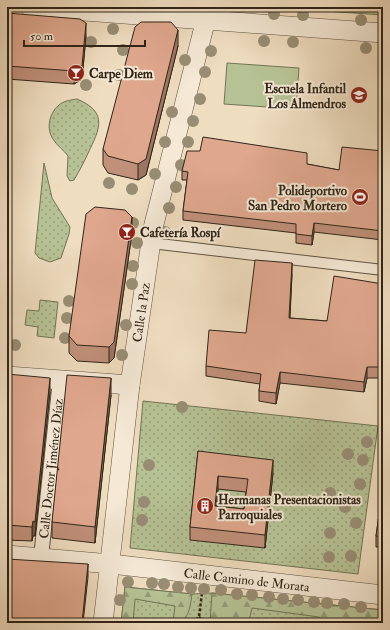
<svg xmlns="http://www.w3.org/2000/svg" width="390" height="630" viewBox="0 0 390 630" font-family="'IM FELL Double Pica',serif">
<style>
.green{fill:url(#green-dots);stroke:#727456}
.forest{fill:url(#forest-firs);stroke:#727456}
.pitch{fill:#b6c295;stroke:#727456}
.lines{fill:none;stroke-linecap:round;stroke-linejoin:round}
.service-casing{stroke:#5f5341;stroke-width:12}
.pedestrian-casing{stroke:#5f5341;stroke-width:16}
.minor-casing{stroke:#5f5341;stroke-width:20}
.path{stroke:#2f2517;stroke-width:2.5;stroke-dasharray:3 2;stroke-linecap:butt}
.service{stroke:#f5e9d6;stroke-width:10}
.pedestrian{stroke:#f5e9d6;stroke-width:14}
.minor{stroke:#f5e9d6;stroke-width:19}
.tree{fill:#988d74}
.wall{fill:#c0907a;stroke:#2f2517;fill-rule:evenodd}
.shaded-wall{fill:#9c7563;stroke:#2f2517}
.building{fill:#dfa78e;stroke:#2f2517;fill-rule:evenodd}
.labels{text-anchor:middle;stroke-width:4;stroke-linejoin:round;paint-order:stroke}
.poi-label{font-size:13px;font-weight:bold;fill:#2f2517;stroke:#f5e9d6;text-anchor:start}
.street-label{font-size:13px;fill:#2f2517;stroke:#f5e9d6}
</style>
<defs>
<pattern id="green-dots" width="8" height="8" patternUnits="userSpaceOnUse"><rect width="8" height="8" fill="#b6c295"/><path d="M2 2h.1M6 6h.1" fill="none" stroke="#949d79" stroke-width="1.8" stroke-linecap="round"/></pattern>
<pattern id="forest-firs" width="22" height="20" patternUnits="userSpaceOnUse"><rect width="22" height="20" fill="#b6c295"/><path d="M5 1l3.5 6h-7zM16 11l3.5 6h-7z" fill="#949d79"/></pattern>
</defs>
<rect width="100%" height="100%" fill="#efddc0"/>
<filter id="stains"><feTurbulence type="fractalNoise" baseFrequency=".005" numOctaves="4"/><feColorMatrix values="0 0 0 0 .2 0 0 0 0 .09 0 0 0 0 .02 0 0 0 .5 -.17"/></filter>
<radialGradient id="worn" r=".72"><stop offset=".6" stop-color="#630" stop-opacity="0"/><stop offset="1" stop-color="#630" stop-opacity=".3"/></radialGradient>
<path class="green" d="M266,7H383V15Z
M77,99C105,111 102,125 90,149C85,160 80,170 74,180L70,181L67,176L68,156C64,150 57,146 53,139C46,129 49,113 59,105C63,101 71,100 77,99Z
M44,163L52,198L70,227L69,234L61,258L50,262L39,258L35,253Z
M40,300L58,302L54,338L37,336L38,327L25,325L27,310L39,311Z
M143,401L378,426L358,574L130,548Z
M125,587L192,594L212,593L383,610V623H121Z"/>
<path class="forest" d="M125,587L192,594C190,607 189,623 173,623L175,606L135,599L133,623H121Z
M212,593L383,610V623H325L319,617L252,608L249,621L243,623H210Z"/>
<path class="pitch" d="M227,63L299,68L296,109L224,104Z"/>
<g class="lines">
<g class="service-casing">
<path id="service" d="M151,243L383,270"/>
</g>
<g class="pedestrian-casing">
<g id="pedestrian">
<path id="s1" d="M41,557L60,380"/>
</g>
</g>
<g class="minor-casing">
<g id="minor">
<path d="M30,7L383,33"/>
<path d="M7,376L130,385"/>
<path id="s2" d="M7,555L111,564L383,595"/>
<path id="s3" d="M103,623L130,385L153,228L206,19L205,7"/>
</g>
</g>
<path class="path" d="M199,617L204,623
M192,623L199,617L202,593"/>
<use href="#service" class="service"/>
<use href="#pedestrian" class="pedestrian"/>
<use href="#minor" class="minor"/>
</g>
<g class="tree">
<circle cx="274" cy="14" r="6"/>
<circle cx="303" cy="15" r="6"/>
<circle cx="361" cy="20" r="6"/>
<circle cx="113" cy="29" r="6"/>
<circle cx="264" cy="41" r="6"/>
<circle cx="91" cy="42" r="6"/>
<circle cx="293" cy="42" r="6"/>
<circle cx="366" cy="48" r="6"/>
<circle cx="123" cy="50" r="6"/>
<circle cx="211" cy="51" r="6"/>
<circle cx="185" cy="60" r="6"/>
<circle cx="205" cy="72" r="6"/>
<circle cx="119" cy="75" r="6"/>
<circle cx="86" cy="85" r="6"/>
<circle cx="200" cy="99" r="6"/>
<circle cx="172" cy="112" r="6"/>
<circle cx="193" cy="121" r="6"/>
<circle cx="165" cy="142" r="6"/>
<circle cx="188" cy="142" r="6"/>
<circle cx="181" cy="165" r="6"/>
<circle cx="155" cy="174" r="6"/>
<circle cx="109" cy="183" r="6"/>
<circle cx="176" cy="187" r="6"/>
<circle cx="132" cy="189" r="6"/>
<circle cx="169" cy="208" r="6"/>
<circle cx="133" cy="223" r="6"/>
<circle cx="165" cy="232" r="6"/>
<circle cx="137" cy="243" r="6"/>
<circle cx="133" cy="266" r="6"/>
<circle cx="132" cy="284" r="6"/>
<circle cx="69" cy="301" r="6"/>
<circle cx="67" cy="318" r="6"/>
<circle cx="126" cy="325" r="6"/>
<circle cx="65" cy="338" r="6"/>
<circle cx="15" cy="345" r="6"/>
<circle cx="122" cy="355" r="6"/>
<circle cx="182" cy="407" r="6"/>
<circle cx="367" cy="442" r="6"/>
<circle cx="348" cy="454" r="6"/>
<circle cx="363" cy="460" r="6"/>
<circle cx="149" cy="465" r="6"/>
<circle cx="360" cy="484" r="6"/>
<circle cx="330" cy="493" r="6"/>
<circle cx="144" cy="502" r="6"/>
<circle cx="345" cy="507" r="6"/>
<circle cx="142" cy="520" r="6"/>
<circle cx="356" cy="523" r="6"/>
<circle cx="330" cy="533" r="6"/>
<circle cx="351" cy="556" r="6"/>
<circle cx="329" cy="557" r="6"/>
<circle cx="128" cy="582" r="6"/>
<circle cx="152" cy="583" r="6"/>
<circle cx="164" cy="584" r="6"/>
<circle cx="178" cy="587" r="6"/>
<circle cx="191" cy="588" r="6"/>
<circle cx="204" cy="589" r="6"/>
<circle cx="221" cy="590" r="6"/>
<circle cx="237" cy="594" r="6"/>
<circle cx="252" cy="595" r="6"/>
<circle cx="269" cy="597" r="6"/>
<circle cx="283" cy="599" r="6"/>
<circle cx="120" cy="600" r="6"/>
<circle cx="298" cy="600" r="6"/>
<circle cx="314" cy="602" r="6"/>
<circle cx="327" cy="603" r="6"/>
<circle cx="344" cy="604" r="6"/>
<circle cx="361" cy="607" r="6"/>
</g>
<path class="wall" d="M7,13L86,36L82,79L74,84L7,79Z
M178,46L146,175L138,180L108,173L103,165V149Z
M383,151V240L314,232L312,245L296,243V233L183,220V211L187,180H182V171L307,164L339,170Z
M132,233L114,358L109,363L77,361L69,353V336Z
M292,274L290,318L327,321L383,284V378H367L364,392L280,383L276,404L259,401V391L260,384L206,376V366L246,333Z
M7,374L50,392L35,536H33L32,541L7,540Z
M111,395L95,543L52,538V522Z
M198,451L273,473L265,548L190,540V527ZM218,489L246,492L244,509L217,506Z
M383,487V547H376V536Z"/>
<path class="shaded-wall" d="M86,23V36L82,79L74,84V71Z
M178,30V46L146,175L138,180V164Z
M132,217V233L114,358L109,363V347Z
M314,223V232L312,245V236Z
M292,263V274L289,329V318Z
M367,367V378L364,392V382Z
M280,372V383L276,404V393Z
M50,378V392L35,536V522Z
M111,378V395L95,543V527Z
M273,460V473L265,548V535Z
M218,476V489L215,519V506Z
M33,521V536L32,541V527Z
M88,564V577L83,623H82Z"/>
<path class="building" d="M7,13L80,19L86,23L82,66L74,71L7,66Z
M141,22H171L178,30L146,159L138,164L108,156L103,149L135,27Z
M203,137L307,153V164L339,170L342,147L383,151V231L314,223L312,236L296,234V224L183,211L188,172L182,171L187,151H200Z
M95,207L125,210L132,217L114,342L109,347L77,345L69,336L86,214Z
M255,260L292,263L289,318L327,321L334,276L383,284V367H367L364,382L280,372L276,393L259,391L261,374L206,366L209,330L246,333Z
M7,374L50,378L35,522L33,521L32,527L7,525Z
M67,375L111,378L95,527L52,522Z
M198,451L273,460L265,535L190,527ZM218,476L248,479L244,509L215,506Z
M383,487V537L376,536Z
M7,559L88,564L82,623H7Z"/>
<defs>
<g id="bar-disc" transform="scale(0.9)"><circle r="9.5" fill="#8f2418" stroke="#f5e9d6"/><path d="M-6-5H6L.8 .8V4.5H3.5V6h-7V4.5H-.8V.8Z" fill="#fff"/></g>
<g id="school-disc" transform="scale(0.9)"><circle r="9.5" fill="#8f2418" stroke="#f5e9d6"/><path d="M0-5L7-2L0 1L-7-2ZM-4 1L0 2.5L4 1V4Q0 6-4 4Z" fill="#fff"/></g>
<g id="stadium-disc" transform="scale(0.9)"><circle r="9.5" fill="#8f2418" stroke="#f5e9d6"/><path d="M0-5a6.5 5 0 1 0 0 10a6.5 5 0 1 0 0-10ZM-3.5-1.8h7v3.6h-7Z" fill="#fff"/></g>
<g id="building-disc" transform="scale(0.9)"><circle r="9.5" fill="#8f2418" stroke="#f5e9d6"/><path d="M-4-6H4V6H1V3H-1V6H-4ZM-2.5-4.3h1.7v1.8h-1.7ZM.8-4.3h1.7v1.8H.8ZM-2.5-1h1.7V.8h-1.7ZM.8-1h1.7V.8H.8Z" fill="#fff"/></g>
</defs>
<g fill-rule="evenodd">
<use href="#bar-disc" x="76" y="73"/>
<use href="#school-disc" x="359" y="95"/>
<use href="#stadium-disc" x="360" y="197"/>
<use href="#bar-disc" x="127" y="232"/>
<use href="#building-disc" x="205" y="506"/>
</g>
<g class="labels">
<g class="poi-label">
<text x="89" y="78">Carpe Diem</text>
<text x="346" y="93" text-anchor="end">Escuela Infantil<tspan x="346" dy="15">Los Almendros</tspan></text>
<text x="347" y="195" text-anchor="end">Polideportivo<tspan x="347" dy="15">San Pedro Mortero</tspan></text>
<text x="140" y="237">Cafetería Rospí</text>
<text x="218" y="504">Hermanas Presentacionistas<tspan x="218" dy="15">Parroquiales</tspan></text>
</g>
<g class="street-label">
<text dy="5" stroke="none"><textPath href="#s3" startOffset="313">Calle la Paz</textPath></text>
<text dy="5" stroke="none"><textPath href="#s1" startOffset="89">Calle Doctor Jiménez Díaz</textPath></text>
<text dy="5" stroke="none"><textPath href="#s2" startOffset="241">Calle Camino de Morata</textPath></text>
</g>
</g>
<rect width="390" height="630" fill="none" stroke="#efddc0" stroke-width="24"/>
<rect x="8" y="8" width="374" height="614" fill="none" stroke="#2f2517" stroke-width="2"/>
<rect x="12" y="12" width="366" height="606" fill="none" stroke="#2f2517"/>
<path d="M24 40v6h121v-6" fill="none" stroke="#2f2517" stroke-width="2"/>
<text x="30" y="40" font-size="12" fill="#2f2517" stroke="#f5e9d6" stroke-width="3" paint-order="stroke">50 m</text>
<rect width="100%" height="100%" filter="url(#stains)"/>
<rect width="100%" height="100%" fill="url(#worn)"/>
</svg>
